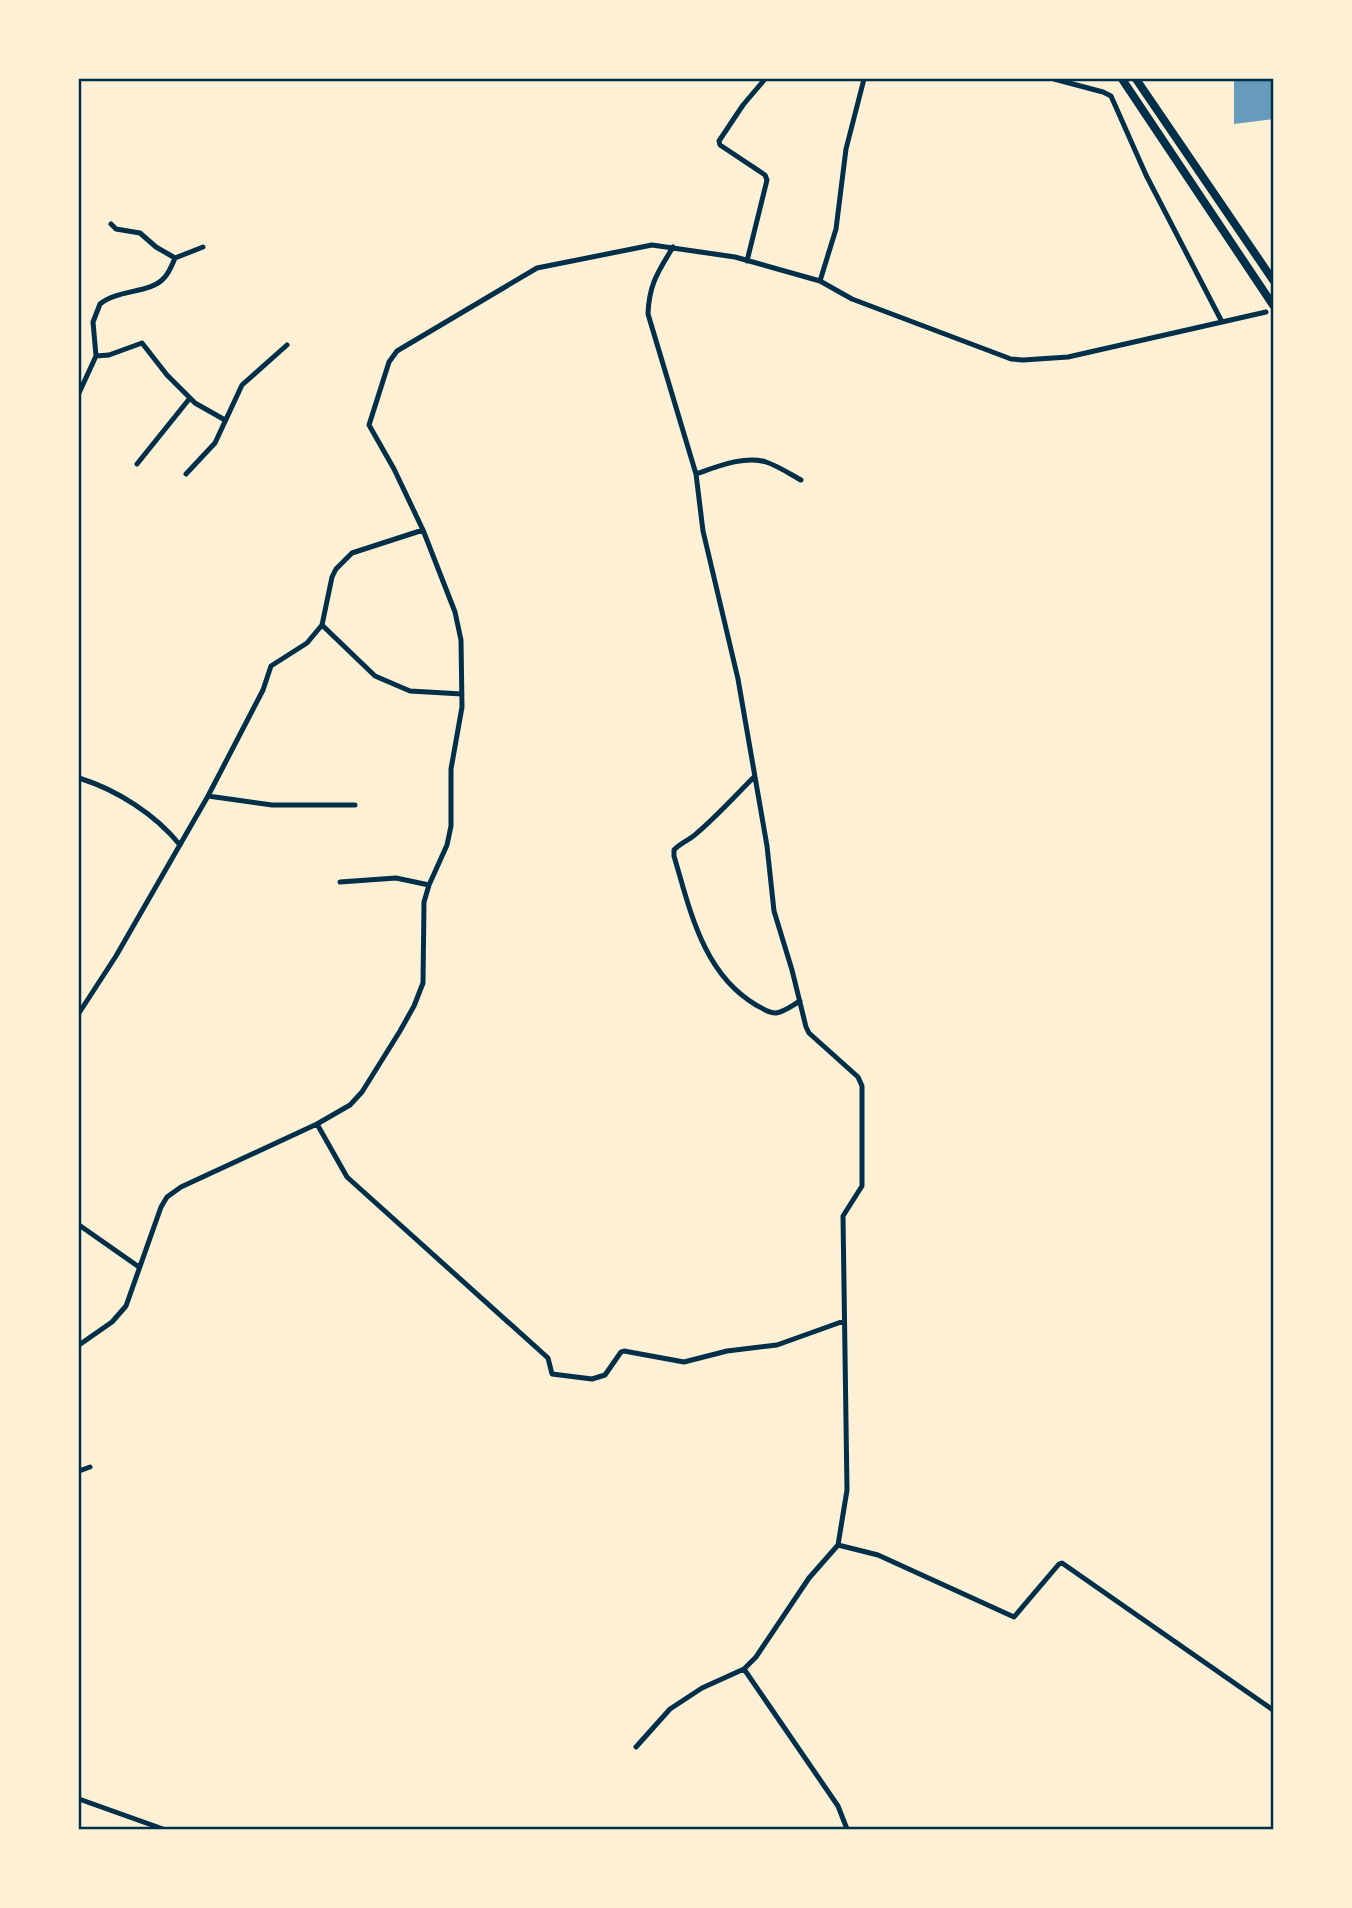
<svg xmlns="http://www.w3.org/2000/svg" width="1352" height="1908" viewBox="0 0 1352 1908" font-family="'Nunito Sans',sans-serif">
<style>
.water{fill:#669bbc}
.lines{fill:none;stroke-linecap:round;stroke-linejoin:round}
.minor{stroke:#003049;stroke-width:5}
.trunk{stroke:#003049;stroke-width:8}
.neatline{fill:none;stroke:#003049;stroke-width:2.5}
</style>
<rect width="100%" height="100%" fill="#fdf0d5"/>
<path class="water" d="M1234,79H1273V119L1234,124Z"/>
<g class="lines">
<path class="minor" d="M1054,79L1103,92L1111,96L1146,175L1222,322
M111,224L116,229L140,233L156,247L175,258
M747,261L767,180L765,175L720,145L719,141L743,105L765,79
M820,281L836,229L846,149L864,79
M96,356L109,355L142,343L167,375L195,403L225,420
M79,393L96,356L93,322L100,304C118,289 150,294 164,278C169,273 172,265 175,258L203,247
M137,464L190,398
M186,474L215,443L242,385L287,345
M696,474C716,467 745,455 766,462C778,466 790,474 801,480
M322,625L375,676L410,691L462,694
M754,777C735,796 717,816 697,833C690,840 680,843 674,850V856C690,910 703,974 756,1005C762,1008 768,1013 776,1013C784,1012 793,1005 800,1001
M79,778C117,790 155,814 180,845
M208,796L272,805H355
M340,882L396,878L429,885
M79,1013L116,956L208,796L263,690L271,666L307,643L322,625L332,577L336,569L352,553L423,530
M317,1124L347,1177L548,1358L552,1374L592,1379L605,1375L621,1352L624,1351L684,1362L727,1351L777,1345L844,1321
M79,1225L139,1267
M79,1345L112,1322L126,1306L161,1207L167,1197L181,1187L317,1124L350,1105L362,1092L400,1031L414,1006L423,983L424,902L429,885L447,845L451,826V769L462,707L461,640L455,612L423,530L394,469L369,425L389,362L397,351L537,268L652,245L735,257L820,281L852,299L1011,359L1023,360L1068,357L1266,312
M79,1471L90,1467
M838,1545L878,1555L1014,1617L1059,1564L1062,1563L1273,1710
M744,1669L838,1806L847,1829
M636,1747L670,1709L702,1688L744,1669L756,1657L809,1578L838,1545L847,1490L843,1216L862,1186V1086L858,1077L809,1033L806,1027L792,970L774,911L767,846L738,679L703,531L696,474L648,314C649,284 658,272 673,247
M79,1799L163,1829"/>
<path class="trunk" d="M1122,79L1273,305
M1136,79L1273,280"/>
</g>
<rect width="1352" height="1908" fill="none" stroke="#fdf0d5" stroke-width="161"/>
<rect x="80" y="80" width="1192" height="1748" class="neatline"/>
</svg>
